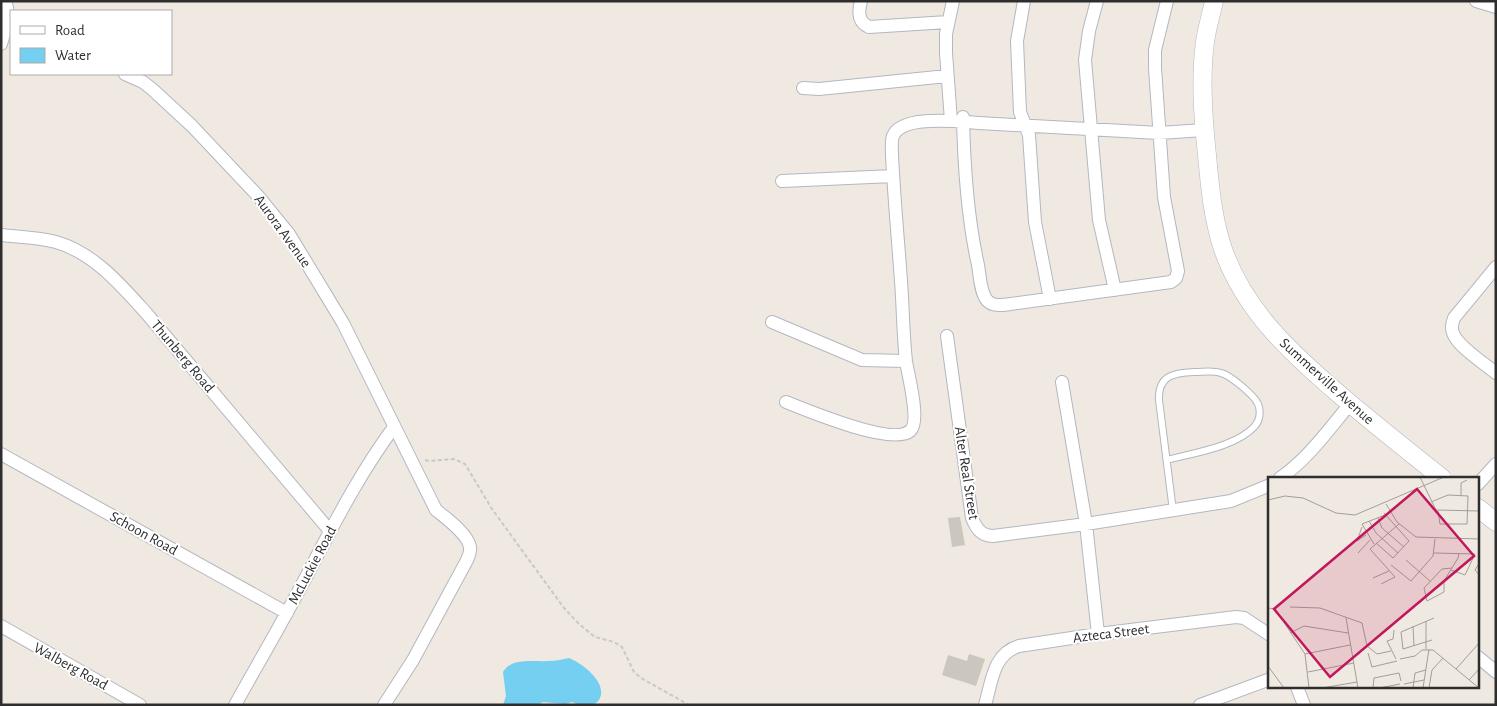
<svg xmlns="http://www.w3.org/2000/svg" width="1497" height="706" viewBox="0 0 1497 706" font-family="'Alegreya Sans',sans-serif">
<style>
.water{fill:#75cff0}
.building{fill:#cbc7bf}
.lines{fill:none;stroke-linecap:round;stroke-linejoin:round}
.lane-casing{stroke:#b4b7c1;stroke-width:8}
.street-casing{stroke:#b4b7c1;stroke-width:14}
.secondary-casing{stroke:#b4b7c1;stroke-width:19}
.path{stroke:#c9c9c9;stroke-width:2;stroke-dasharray:4 2.5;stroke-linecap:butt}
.lane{stroke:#fff;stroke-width:6}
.street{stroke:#fff;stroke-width:12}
.secondary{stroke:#fff;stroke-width:18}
.labels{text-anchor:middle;stroke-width:4;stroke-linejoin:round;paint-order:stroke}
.street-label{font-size:15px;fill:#2e2e2e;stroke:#fff}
.inset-road{fill:none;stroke:#a29e99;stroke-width:1}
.view{fill:#c2185b;fill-opacity:0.15;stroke:#c2185b;stroke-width:2.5}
.inset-edge{fill:none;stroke:#2e2e2e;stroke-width:2.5}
</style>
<rect width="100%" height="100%" fill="#efe9e1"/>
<path class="water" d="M569,658C582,663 607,682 600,698C598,703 593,705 587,705C582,705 577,705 572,702L565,704L543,702L537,705H503L506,696L503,672C511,657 535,662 549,661C556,661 563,659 569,658Z"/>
<path class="building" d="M960,517L965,545L952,547L948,518Z
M969,654L985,659L976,686L942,675L948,655L967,661Z"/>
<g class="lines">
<g class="lane-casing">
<path id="lane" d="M1167,460C1193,453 1236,447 1255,426C1260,420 1261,411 1258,404C1255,396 1230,375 1221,373C1212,370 1203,372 1194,372C1174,373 1158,375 1159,400L1173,511"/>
</g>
<g class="street-casing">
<path id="street" d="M861,1C858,12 858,22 869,27L948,22
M1024,1L1017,41L1020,112L1029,135L1035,222L1050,299
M1097,1L1089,31L1085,60L1099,220L1115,290
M1476,1L1496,7
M1,44C5,30 11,15 5,1
M125,74L143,82L152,89L192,126L258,196L289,234L343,323L436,510C446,518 468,534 470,547C471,552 468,558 466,562L413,660L384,705
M803,88L819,89L947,76
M963,117C964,167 967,216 978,265C980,276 980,290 986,299C990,305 996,305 1003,305L1171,282L1176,278L1178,271L1164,197L1155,68V50L1167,1
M951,121L946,53V34L953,1
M782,181L893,176
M1,235C19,237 38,237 56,242C94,253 121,285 147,314L330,531
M1496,267L1454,318C1452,323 1451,328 1453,333C1457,346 1485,364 1496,373
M772,322L862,360L906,361
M947,336L972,518C976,528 981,536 993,536L1086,524L1231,501L1270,485
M1062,382L1086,524L1098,634
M786,402C806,410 892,446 910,431C921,422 908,375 906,361C903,334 903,307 901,281C898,239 894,197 892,155C892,149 891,141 893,136C902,114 960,122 979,123L1159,133L1204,130
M1,454L287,613
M1280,478C1308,459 1329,429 1350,404
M1478,484L1496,464
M1,626L140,705
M1478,657L1496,672
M1297,687L1304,705
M235,705C256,667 278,630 298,592C328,536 356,478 394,427
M985,705C992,681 993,654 1019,646L1098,634L1236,617L1244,618L1270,635
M1200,705L1270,679"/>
</g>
<g class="secondary-casing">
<path id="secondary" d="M1214,1C1211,15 1207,28 1205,42C1200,79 1203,118 1207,155C1210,188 1213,221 1224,252C1246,312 1292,354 1340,395C1373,423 1408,451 1442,478
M1478,508L1496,522"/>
</g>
<path class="path" d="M425,460L429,461L454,459L465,464L492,509L564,608L579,624L595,637L614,642L622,647L634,672L641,678L689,705"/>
<use href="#lane" class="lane"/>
<use href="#street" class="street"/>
<use href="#secondary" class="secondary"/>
</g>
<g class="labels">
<g class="street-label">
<text transform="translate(283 231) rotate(54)" y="5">Aurora Avenue</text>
<text transform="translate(183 356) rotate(50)" y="5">Thunberg Road</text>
<text transform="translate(1327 381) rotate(42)" y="5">Summerville Avenue</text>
<text transform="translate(967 473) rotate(81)" y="5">Alter Real Street</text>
<text transform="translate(144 533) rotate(29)" y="5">Schoon Road</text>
<text transform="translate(312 565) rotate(-62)" y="5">McLuckie Road</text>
<text transform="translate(1111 633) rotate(-7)" y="5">Azteca Street</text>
<text transform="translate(71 666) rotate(29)" y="5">Walberg Road</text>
</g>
</g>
<g transform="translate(1268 477)">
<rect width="211" height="211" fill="#efe9e1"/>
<path class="inset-road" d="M152,0L168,33L212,34M193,18V6L199,3M0,23L17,19L35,21L68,36L87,38L176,0M163,25L180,18L200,19L199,47H172L170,34M118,27L129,45L148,60L212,62M110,41L114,51L136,70M101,44L108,56L130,76M94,50L89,64L98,58M108,66L125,81L141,64L116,36M106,67L94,47L117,38M90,76L102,63M166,76L207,77L197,98L183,93M138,83L162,104M212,85L207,93L212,99M123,88L143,104L165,79L167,62M184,91L174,92L156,111L159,124L176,115V104L190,81L191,76M105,101L121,94M113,107L127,100L102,72L131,47M22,130L52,131L94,146L99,169L109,177L123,174M0,131L7,132L37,177L41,211M78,141L90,211M158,144V172M145,149L146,169M126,153L125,162L119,164L128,182M22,156L36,149L80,156M164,163L135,172L133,155L166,141M100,176L104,190L129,184M37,177L82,168M132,182L147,179L154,173H165L211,211M0,189L16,211M188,192L212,165M40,195L86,186M201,203L212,191M136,207L156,203M54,211L89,205M105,211L106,201L131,196L133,204M111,211L132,207M145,211L147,196L158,193M155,211L161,172M161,211L164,193L175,181"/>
<path class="view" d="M149,12L206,79L62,200L6,132Z"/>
<rect width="211" height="211" class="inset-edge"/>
</g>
<rect width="1497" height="706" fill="none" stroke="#2e2e2e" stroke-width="5"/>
<rect x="10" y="10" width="162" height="65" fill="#ffffff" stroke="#ababab"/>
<rect x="20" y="26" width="25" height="8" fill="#ffffff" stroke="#ababab"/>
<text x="55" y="35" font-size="15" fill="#2e2e2e">Road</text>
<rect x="20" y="48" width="25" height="15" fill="#75cff0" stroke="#ababab"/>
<text x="55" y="60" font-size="15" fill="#2e2e2e">Water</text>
</svg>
